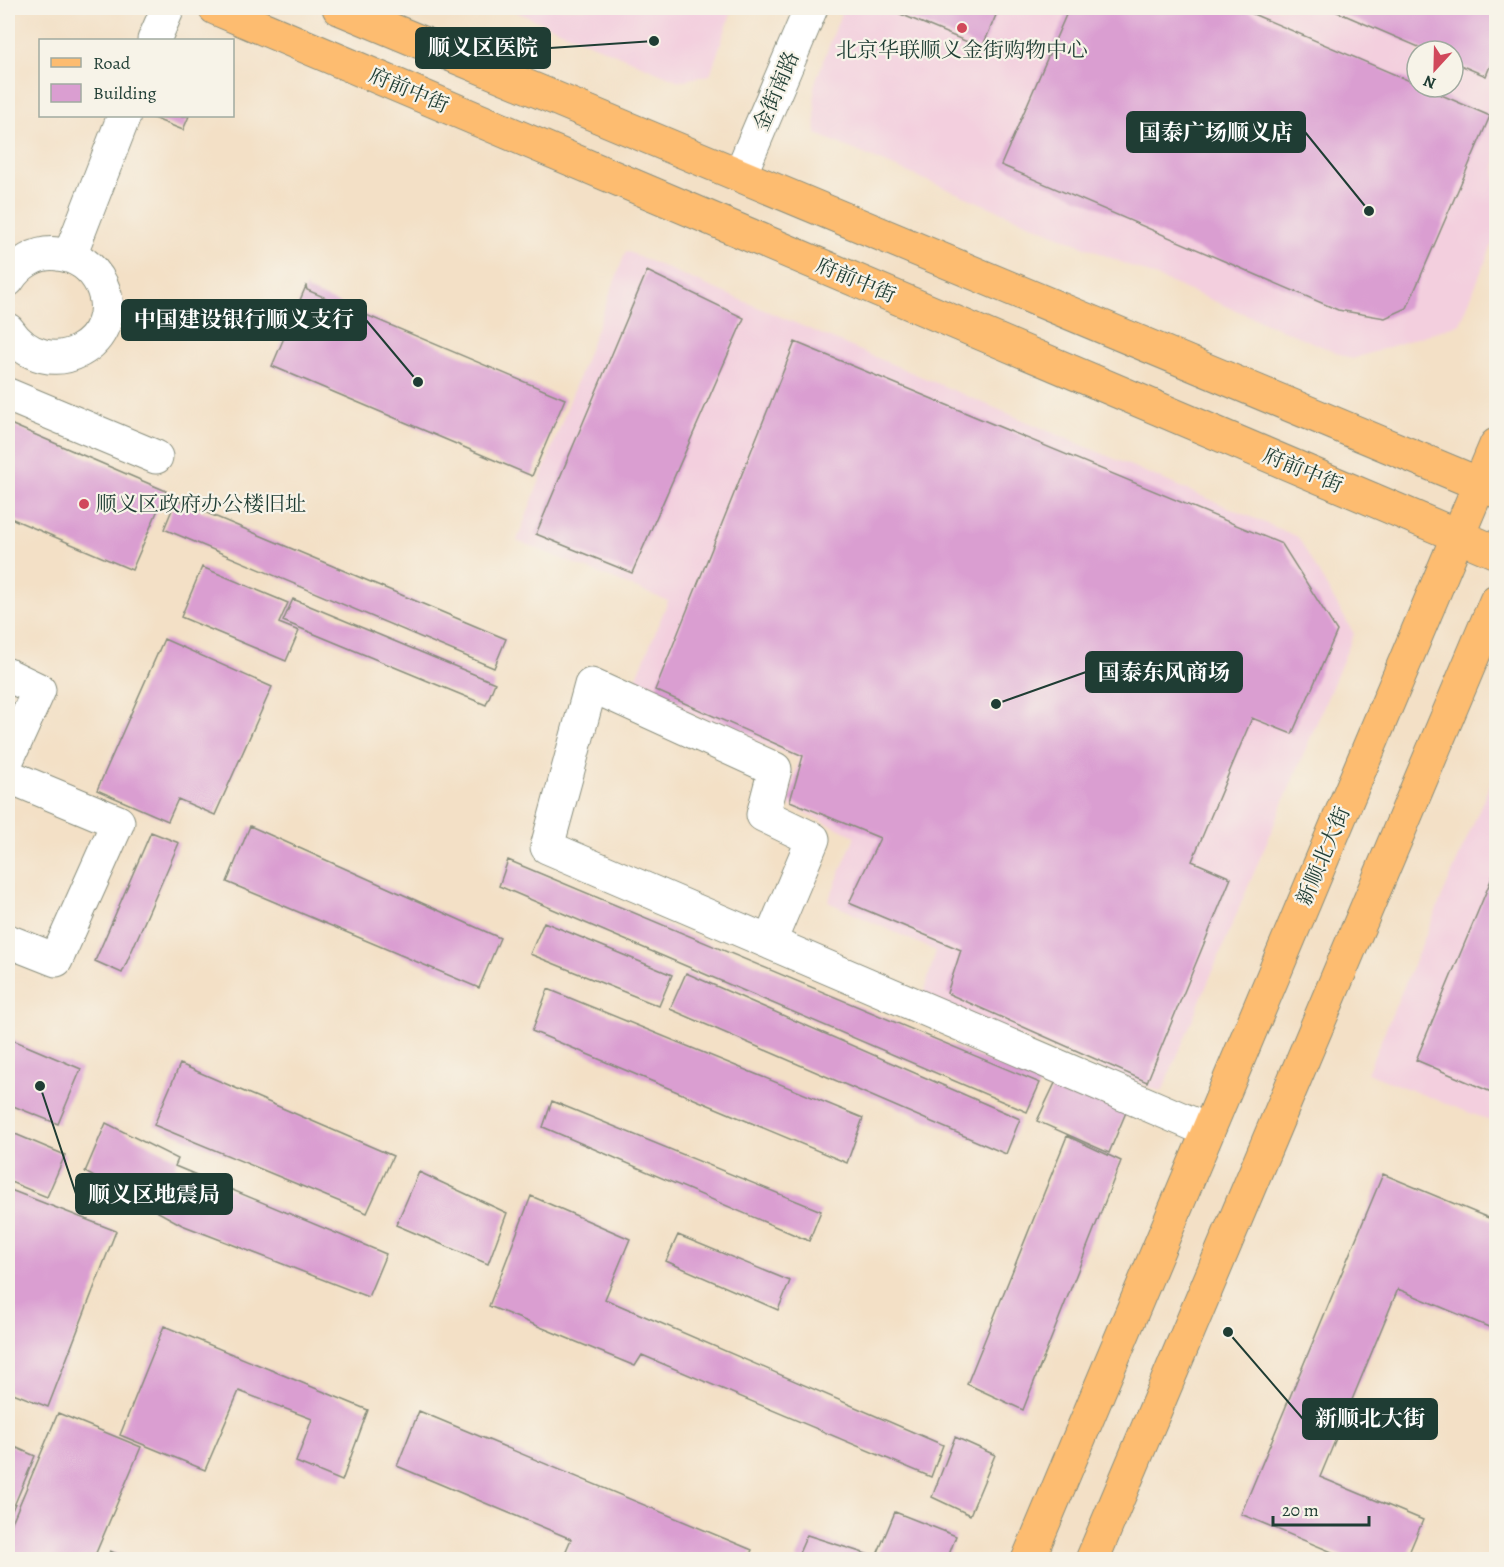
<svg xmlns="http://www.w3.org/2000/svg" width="1504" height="1567" viewBox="0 0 1504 1567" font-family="Alegreya,'Noto Serif SC',serif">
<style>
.built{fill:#f3cfde;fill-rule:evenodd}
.building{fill:#da9ed1}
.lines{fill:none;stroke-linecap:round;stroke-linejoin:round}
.minor-casing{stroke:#898e7d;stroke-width:35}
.major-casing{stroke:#898e7d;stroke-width:35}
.minor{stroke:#fff;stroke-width:33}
.major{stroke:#fdbc70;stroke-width:33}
.poi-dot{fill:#d1495b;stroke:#f7f3e8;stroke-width:2}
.labels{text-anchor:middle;stroke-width:4.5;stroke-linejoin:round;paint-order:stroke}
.poi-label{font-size:21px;fill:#1f3d34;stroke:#f7f3e8}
.street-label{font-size:21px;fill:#1f3d34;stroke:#f7f3e8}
.leader{fill:none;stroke:#1f3d34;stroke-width:2}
.callout-dot{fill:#1f3d34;stroke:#f7f3e8;stroke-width:2}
.callout{fill:#1f3d34;stroke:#1f3d34;stroke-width:2}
.callout-label{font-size:22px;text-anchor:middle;font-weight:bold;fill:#fff}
</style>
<rect width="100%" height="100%" fill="#f7f3e8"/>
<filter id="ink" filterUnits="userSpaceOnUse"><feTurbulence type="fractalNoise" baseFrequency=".0167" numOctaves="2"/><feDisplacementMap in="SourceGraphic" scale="12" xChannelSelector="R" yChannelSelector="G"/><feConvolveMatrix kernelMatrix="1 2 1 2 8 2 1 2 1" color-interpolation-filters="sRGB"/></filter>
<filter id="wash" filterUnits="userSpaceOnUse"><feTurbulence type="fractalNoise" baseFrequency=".008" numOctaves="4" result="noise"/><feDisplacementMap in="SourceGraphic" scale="24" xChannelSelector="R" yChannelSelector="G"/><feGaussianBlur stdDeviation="1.35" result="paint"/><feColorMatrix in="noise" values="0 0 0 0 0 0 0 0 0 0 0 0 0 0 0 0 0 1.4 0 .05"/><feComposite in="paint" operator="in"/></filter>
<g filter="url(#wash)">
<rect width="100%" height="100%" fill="#f3e0c6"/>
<path class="built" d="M507,8H733L710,75L679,81Z
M843,8H1496V235L1460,324L1352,359L816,134L814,86ZM1417,51H1453V87H1417Z
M626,251L1298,537L1354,634L1162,1092L922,998L936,951L828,902L855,836L786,804L799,759L632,689L668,601L517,541Z
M1496,770V1123L1367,1073Z"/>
<g id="blocks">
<path class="building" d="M886,8H999L982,48Z
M1069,8H1239L1417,84V87H1423L1490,116L1407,308L1385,318L1338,310L1001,165Z
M1328,8H1496V51L1486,76L1453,62V51H1428Z
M148,116H189L183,130Z
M647,271L744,318L632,573L536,534Z
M306,286L307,290L565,399L532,476L272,366Z
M795,342L1282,544L1337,631L1292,734L1252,718L1192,861L1231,878L1147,1082L947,993L961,950L849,903L880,838L790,801L803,756L655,690Z
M8,423L166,491L132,570L8,517Z
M176,500L506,639L494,668L164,529Z
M202,567L288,603L279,623L299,631L286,661L181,617Z
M293,599L495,683L486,705L283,621Z
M164,639L272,687L215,815L178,799L168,821L97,790Z
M250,826L500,938L479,988L227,882Z
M151,832L179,843L122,973L95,961Z
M508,860L1040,1083L1027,1112L499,886Z
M1496,868V1094L1416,1060Z
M544,922L672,975L659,1006L530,954Z
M686,973L1020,1119L1006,1154L670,1009Z
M548,989L863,1118L847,1163L532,1031Z
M8,1038L81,1069L58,1124L8,1104Z
M180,1064L393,1156L367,1213L154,1125Z
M1057,1079L1127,1110L1109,1153L1037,1121Z
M552,1101L821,1211L809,1241L543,1127Z
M106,1123L178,1159L175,1166L386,1254L368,1297L182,1225L85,1172Z
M8,1131L65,1155L47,1197L8,1181Z
M1067,1136L1121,1161L1023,1410L967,1384Z
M419,1172L507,1213L488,1264L396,1225Z
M1383,1174L1496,1221V1330L1398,1289L1320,1477L1423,1520L1406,1560H1351L1241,1514Z
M8,1189L116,1231L48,1407L8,1391Z
M531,1196L630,1239L605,1299L943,1445L931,1477L642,1355L635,1366L489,1306Z
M678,1235L790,1281L778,1310L666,1261Z
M164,1326L368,1410L342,1481L296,1462L312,1419L239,1391L205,1470L120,1435Z
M419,1411L752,1550L748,1560H562L571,1539L397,1466Z
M58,1413L141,1447L93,1560H8V1532Z
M955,1437L995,1455L970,1515L932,1497Z
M8,1444L35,1456L8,1520Z
M895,1512L956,1536L947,1560H796L807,1535L876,1557Z
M110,1551L130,1559V1560H106Z"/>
</g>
</g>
<g filter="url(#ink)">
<use href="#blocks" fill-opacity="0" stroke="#898e7d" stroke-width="1.5"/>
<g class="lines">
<g class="minor-casing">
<path id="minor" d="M154,40L168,8
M740,175L811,8
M70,255L124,116
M8,280C18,264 37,251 58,254C77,256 92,266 101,284C128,342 48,389 8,330
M8,395L156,457
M8,675L39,690L8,758
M8,776L118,822L56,960L8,941
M770,941L813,839L763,815L775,769L591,685L547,847L1207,1130"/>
</g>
<g class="major-casing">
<path id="major" d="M215,8L1496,552
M339,8L1496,491
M1028,1560L1496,445
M1092,1560L1496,601"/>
</g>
<use href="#minor" class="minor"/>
<use href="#major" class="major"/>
</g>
</g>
<g class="poi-dot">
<circle cx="962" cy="28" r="6"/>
<circle cx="84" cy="504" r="6"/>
</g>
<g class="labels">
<g class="poi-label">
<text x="962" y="57">北京华联顺义金街购物中心</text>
<text x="96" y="511" text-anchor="start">顺义区政府办公楼旧址</text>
</g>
<g class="street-label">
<text transform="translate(409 90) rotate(23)" y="7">府前中街</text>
<text transform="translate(776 91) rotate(-67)" y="7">金街南路</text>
<text transform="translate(856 280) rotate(23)" y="7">府前中街</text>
<text transform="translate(1303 470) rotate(23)" y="7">府前中街</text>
<text transform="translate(1323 856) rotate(-67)" y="7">新顺北大街</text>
</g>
</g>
<path class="leader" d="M654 41L550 48M1369 211L1305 132M418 382L366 320M996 704L1086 672M40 1086L76 1194M1228 1332L1303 1419"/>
<g class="callout-dot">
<circle cx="654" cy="41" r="6"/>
<circle cx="1369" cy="211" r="6"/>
<circle cx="418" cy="382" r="6"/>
<circle cx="996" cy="704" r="6"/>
<circle cx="40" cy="1086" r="6"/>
<circle cx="1228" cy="1332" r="6"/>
</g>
<g class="callout">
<rect x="416" y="28" width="134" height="40" rx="6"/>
<rect x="1127" y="112" width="178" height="40" rx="6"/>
<rect x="122" y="300" width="244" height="40" rx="6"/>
<rect x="1086" y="652" width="156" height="40" rx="6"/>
<rect x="76" y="1174" width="156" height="40" rx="6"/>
<rect x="1303" y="1399" width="134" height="40" rx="6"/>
</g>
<g class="callout-label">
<text x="483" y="55">顺义区医院</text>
<text x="1216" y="140">国泰广场顺义店</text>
<text x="244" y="327">中国建设银行顺义支行</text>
<text x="1164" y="680">国泰东风商场</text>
<text x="154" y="1202">顺义区地震局</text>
<text x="1370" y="1426">新顺北大街</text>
</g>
<rect width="1504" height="1567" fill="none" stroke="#f7f3e8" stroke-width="30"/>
<rect x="39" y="39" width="195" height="78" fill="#f7f3e8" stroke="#a1aaa0" stroke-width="1.5"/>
<rect x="51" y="58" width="30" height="9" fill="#fdbc70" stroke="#a1aaa0" stroke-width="1.5"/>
<text x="93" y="69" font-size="18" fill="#1f3d34">Road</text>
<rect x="51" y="84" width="30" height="18" fill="#da9ed1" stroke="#a1aaa0" stroke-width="1.5"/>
<text x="93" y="99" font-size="18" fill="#1f3d34">Building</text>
<g transform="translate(1435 69) rotate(202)"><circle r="28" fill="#f7f3e8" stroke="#a1aaa0" stroke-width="1.5"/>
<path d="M0-4.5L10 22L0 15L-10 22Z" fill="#d1495b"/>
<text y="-9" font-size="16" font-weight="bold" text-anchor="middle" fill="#1f3d34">N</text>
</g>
<path d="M1273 1516v9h96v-9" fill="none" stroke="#1f3d34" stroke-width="3"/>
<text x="1282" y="1516" font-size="18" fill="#1f3d34" stroke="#f7f3e8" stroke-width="4.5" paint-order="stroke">20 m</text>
</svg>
